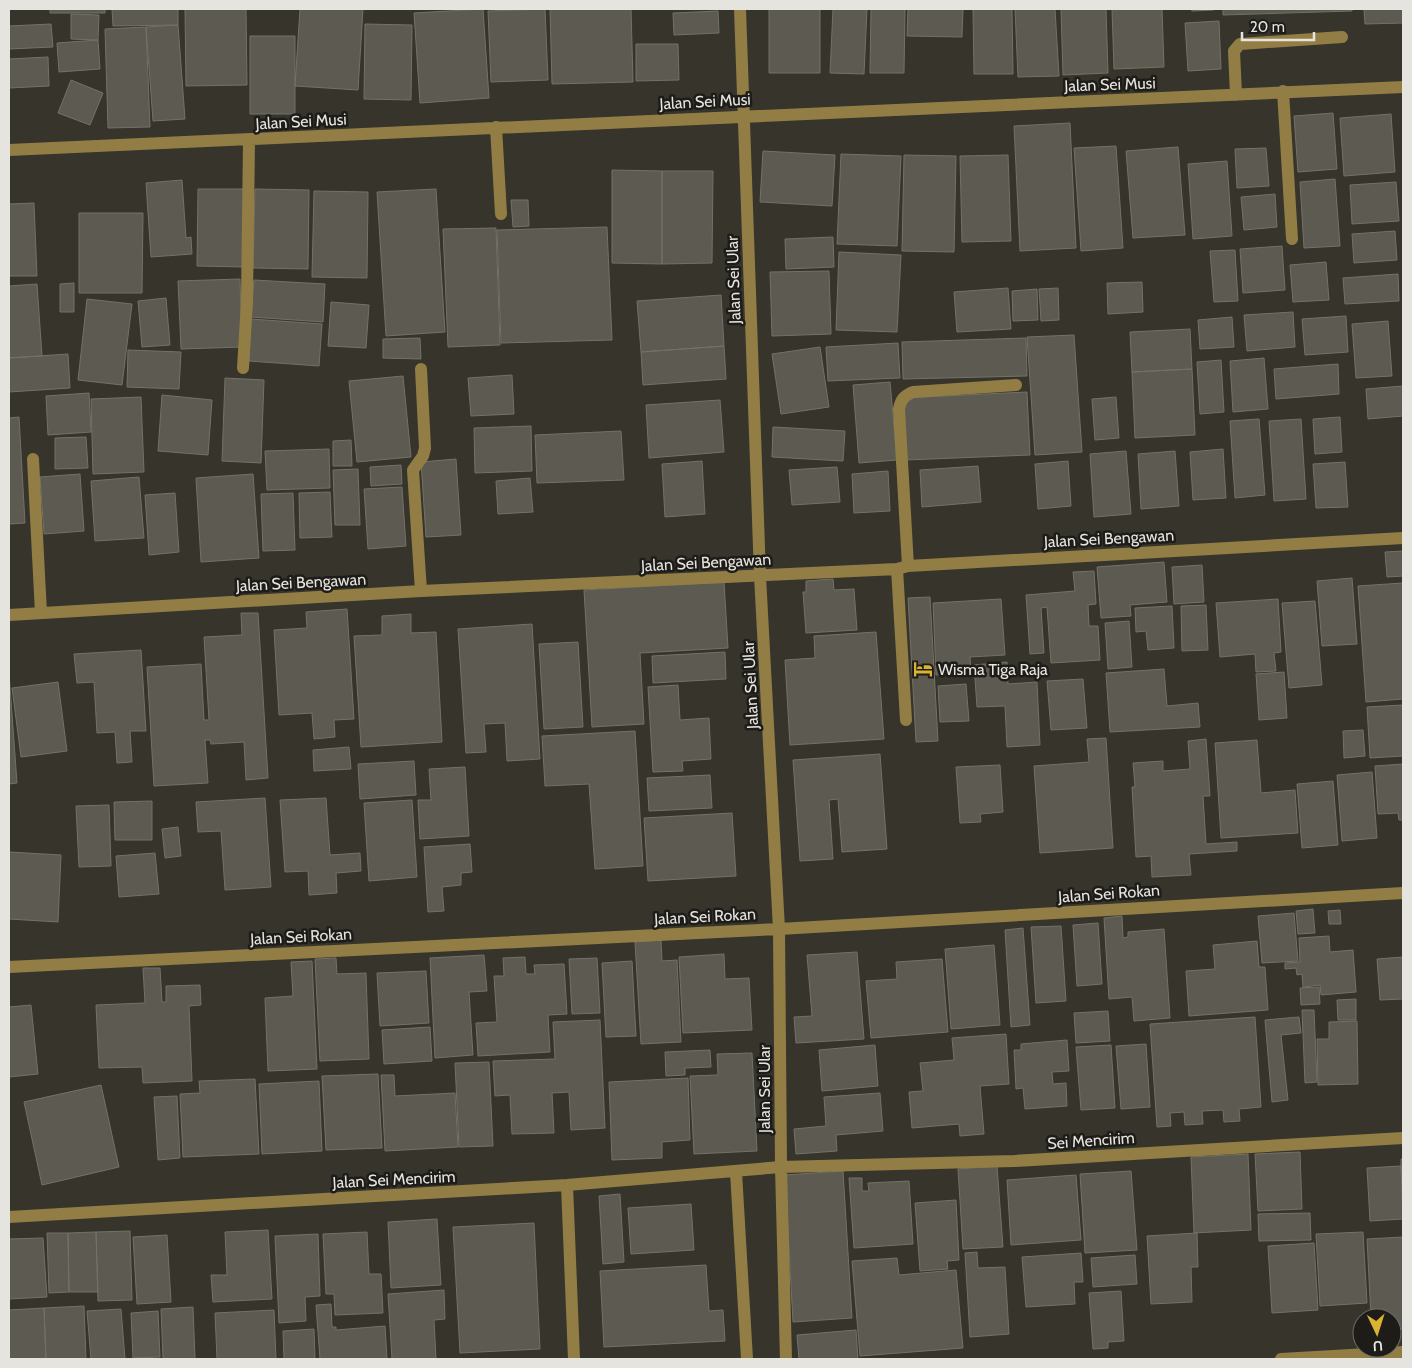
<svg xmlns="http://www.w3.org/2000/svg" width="1412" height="1368" viewBox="0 0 1412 1368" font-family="Cabin,sans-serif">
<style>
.building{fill:#5d5a51;stroke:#747168}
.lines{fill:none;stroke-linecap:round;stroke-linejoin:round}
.minor{stroke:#927e45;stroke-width:12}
.labels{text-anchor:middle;stroke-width:5;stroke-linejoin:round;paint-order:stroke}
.street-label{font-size:16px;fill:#e6e4df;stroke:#1d1c18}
.poi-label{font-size:16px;fill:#e6e4df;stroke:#1d1c18;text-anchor:start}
</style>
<rect width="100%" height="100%" fill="#37342c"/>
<path class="building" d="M50,9H105V13H50Z
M112,9H178V25L113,26Z
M185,9H246L247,85L186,86Z
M300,9H363L358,90L295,86Z
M483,9L489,98L420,103L414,13Z
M545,9L548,80L491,82L488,11Z
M550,9H631L633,82L552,84Z
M769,9H820V73H769Z
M833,9H867L864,74L830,73Z
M871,9H905L904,73H870Z
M908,9H963L962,37L907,36Z
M973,9H1012L1013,74H974Z
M1015,9H1055L1059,76L1018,77Z
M1061,9H1106L1108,73L1063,75Z
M1112,9H1162L1164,67L1114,69Z
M1191,9H1214V10L1192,11Z
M1223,9H1352V11L1223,15Z
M1364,9H1403V23L1365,24Z
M718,11L719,33L674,35L673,13Z
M71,14L99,15L98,40L71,39Z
M1219,21L1221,69L1188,71L1185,23Z
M51,24L53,47L9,49V26Z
M365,24L412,25L411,100L364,99Z
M178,25L185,119L153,121L146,27Z
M146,27L150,127L108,128L105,29Z
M250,36H295V114H250Z
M98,40L100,69L59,72L57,43Z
M636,44H678L679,80L636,81Z
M48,57L49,86L9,88V59Z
M71,80L103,93L90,125L58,113Z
M1333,113L1337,169L1298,172L1294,116Z
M1391,114L1395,172L1344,176L1340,118Z
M1070,123L1076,248L1020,251L1014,126Z
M1116,146L1123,248L1081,251L1074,148Z
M1178,147L1185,235L1133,238L1126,151Z
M1266,148L1269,186L1237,188L1235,149Z
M763,151L835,155L832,206L760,202Z
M841,154L901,156L897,246L837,244Z
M904,155L956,156L954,252L902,251Z
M1008,155L1011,241L962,242L960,156Z
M1227,161L1232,236L1193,239L1188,164Z
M612,170L662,171V264L612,263Z
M662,171H713L712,263L662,264Z
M1335,179L1340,246L1304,248L1300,182Z
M182,180L186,238L191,237L192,254L151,257L146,183Z
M1396,182L1399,221L1352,224L1350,185Z
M198,189H245L243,267L197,266Z
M255,189L309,190L308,269L253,268Z
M436,189L445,332L386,336L377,192Z
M314,191L368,192L367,278L312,277Z
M1275,194L1277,227L1244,230L1241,197Z
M511,200H528L529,226L513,227Z
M34,203L37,276H9V204Z
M79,213H143L142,293H79Z
M607,227L612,340L501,343L497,230Z
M496,228L500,345L448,347L443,229Z
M1395,231L1397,260L1354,263L1352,234Z
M833,237L834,267L786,269L785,239Z
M1282,246L1285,290L1243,293L1240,249Z
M1235,250L1238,301L1214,302L1210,251Z
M839,252L901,255L897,332L836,330Z
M1326,262L1329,300L1293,302L1290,265Z
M829,271L831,334L772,336L770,272Z
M1398,274L1399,301L1345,304L1343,278Z
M240,279L242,347L181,349L178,281Z
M254,280L325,284L323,322L251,317Z
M1142,282L1143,312L1108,314L1107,283Z
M74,283V312H60V284Z
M37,284L42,356L9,358V286Z
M1008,288L1011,329L957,332L954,292Z
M1058,288L1059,320L1041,321L1039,289Z
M1037,289L1038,320L1013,321L1012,291Z
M721,295L724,346L641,352L637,301Z
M166,298L170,345L142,347L138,301Z
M87,299L132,304L122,385L78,380Z
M331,302L369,305L366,348L328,346Z
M1293,312L1295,347L1247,351L1244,315Z
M1346,316L1348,352L1305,355L1302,319Z
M1232,317L1234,347L1200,349L1198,320Z
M251,319L322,324L319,366L249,361Z
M1388,321L1392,376L1356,378L1352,324Z
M1190,329L1192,369L1132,372L1130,332Z
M1074,335L1082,452L1035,455L1027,337Z
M420,338L421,359L383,358V339Z
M1026,338L1027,376L903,379L902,342Z
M898,343L900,378L828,381L826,347Z
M724,346L726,379L643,385L641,352Z
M820,347L829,407L781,414L772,354Z
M128,350L181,352L179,389L127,387Z
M68,354L70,388L9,392V358Z
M1264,358L1268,409L1233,412L1230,361Z
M1221,360L1224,412L1200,414L1197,362Z
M1338,364L1339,394L1276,399L1274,369Z
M1192,369L1195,435L1135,438L1132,372Z
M512,375L514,414L471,416L468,378Z
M403,376L411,457L357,462L349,381Z
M225,378L264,380L261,463L222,461Z
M890,382L897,460L859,463L853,385Z
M1403,386V416L1368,419L1366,389Z
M1027,392L1030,455L906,460L903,398Z
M89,393L91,432L48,435L46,396Z
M162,395L212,400L208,455L158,451Z
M141,397L144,472L93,474L91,399Z
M1116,397L1119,438L1095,440L1092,399Z
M720,400L724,452L649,458L646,405Z
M19,417L25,523L9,524V418Z
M1340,417L1342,452L1315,454L1313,419Z
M1259,419L1265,495L1235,498L1230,421Z
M1301,419L1306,499L1274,501L1269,421Z
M531,426L532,471L475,473L474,428Z
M773,427L845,431L843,461L772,457Z
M621,431L624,480L537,483L535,435Z
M86,437L88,468L55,469V438Z
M351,440L352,466H333V441Z
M329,449L330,488L267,490L265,451Z
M1223,449L1226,498L1193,500L1190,452Z
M1126,451L1131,514L1094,517L1090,454Z
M1175,451L1179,506L1141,509L1138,454Z
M456,459L461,535L426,537L421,462Z
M702,461L705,514L665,517L662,464Z
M1068,461L1071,506L1038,509L1035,464Z
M1345,462L1348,507L1316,508L1313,464Z
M401,465L402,484L371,486L370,467Z
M978,466L981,502L922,507L920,470Z
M837,467L840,502L792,505L789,470Z
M358,469L360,525H335L333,470Z
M888,471L890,511L854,513L852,474Z
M80,474L84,531L44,534L40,477Z
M253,474L259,558L201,562L196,478Z
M139,477L144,538L95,541L91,481Z
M530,478L533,512L498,514L496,481Z
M402,487L406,546L368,549L364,489Z
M330,492L332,537L300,538L299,493Z
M175,493L179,552L149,555L145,495Z
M293,493L295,550L263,551L261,494Z
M1403,551V576L1387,577L1385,552Z
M1164,562L1167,602L1130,605L1131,616L1101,618L1097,567Z
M1202,565L1204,602L1174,604L1172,567Z
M1094,571L1096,604L1088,605L1089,626H1098L1100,660L1051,663L1047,607L1041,608L1044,653L1030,654L1026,595L1075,591L1073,572Z
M1352,578L1357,644L1322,646L1317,581Z
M833,579L834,590L854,589L857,630L806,633L803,592H806V581Z
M724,582L728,648L640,653L644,724L592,727L584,590Z
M1403,583V699L1366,702L1358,586Z
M930,597L938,741L916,742L908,598Z
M1001,599L1005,655L970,657L971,673L936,675L933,603Z
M1278,599L1281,652L1274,653L1276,671L1256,672L1255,654L1220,657L1216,603Z
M1315,601L1322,685L1289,688L1282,603Z
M1206,605L1208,650L1182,651L1181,606Z
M1172,606L1174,648L1148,650L1146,631L1136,632L1135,608Z
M347,609L354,719L334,720L335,737L314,739L312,713L279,715L274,630L307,628L306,612Z
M241,613H258L268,778L246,780L244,742L211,744L210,740H205L208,783L154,786L147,667L201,664L204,720H209L204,637L242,635Z
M411,614V633L436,632L442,742L361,747L354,636L382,635V616Z
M1129,621L1132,667L1108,669L1105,623Z
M532,624L540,759L507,761L505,723L484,724L486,752L466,753L458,629Z
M876,632L884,739L790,745L785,660L815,658L814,636Z
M578,642L583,727L544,729L539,644Z
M141,650L146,731H130L132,762L117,763L115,732L97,733L94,682L77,683L74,654Z
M725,652L726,679L653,683L652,656Z
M1007,662L1008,684L1037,682L1040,745L1007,747L1005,706L977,707L974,665Z
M1164,669L1167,706L1198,703L1200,727L1110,732L1106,673Z
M1284,672L1287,718L1259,720L1256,674Z
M9,673L17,783L9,784Z
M1083,679L1087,728L1051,730L1047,681Z
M58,682L67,751L21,757L12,688Z
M966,684L969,721L940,722L938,686Z
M678,685L680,720L709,718L711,759L682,761L683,771L653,772L648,687Z
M1403,705V756L1370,758L1367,707Z
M1363,730L1365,756L1344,758L1343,731Z
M635,731L643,866L595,869L589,784L545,786L542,736Z
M1106,738L1113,848L1040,853L1034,766L1089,762L1087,739Z
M1206,739L1210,796H1203L1206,844L1237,842V851L1189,854L1191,875L1152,877L1151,856L1136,857L1132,787H1135L1133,763L1163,761V771L1190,769L1188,741Z
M1257,740L1261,793L1295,790L1298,833L1221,838L1215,743Z
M349,747L351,769L314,771L313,750Z
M880,754L887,849L842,852L838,799L829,800L833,859L800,861L793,760Z
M414,761L416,795L360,799L358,764Z
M1403,764V820H1399L1398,813L1378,814L1375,766Z
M1000,765L1003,812L980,814L981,822L960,823L956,767Z
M465,767L469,836L420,839L418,800H431L429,769Z
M1372,772L1377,838L1342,841L1337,775Z
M710,775L712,808L649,811L647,778Z
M1333,781L1338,845L1302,848L1297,784Z
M265,798L271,887L225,890L221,831L198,832L196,802Z
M326,798L330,855L360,853L361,871L336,873L337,893L309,895L308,871L285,872L280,800Z
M412,800L417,877L369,881L364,803Z
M152,801V840H115L114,802Z
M109,805L111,866L79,867L76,806Z
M732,813L736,876L648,881L644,818Z
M178,827L181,856L165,858L162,829Z
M470,844L472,872L461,873V885L442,887L444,911L428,912L424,847Z
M9,852L61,855L58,922L9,919Z
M155,853L159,894L119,897L116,856Z
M1313,909L1315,933L1298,934L1296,911Z
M1340,910L1341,924H1329L1328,911Z
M1294,913L1298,961L1262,963L1258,916Z
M1122,916L1123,938L1128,937V932L1164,929L1170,1018L1134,1021L1132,997L1109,999L1104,918Z
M1098,923L1102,984L1077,986L1073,925Z
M1061,926L1066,1001L1036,1003L1031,927Z
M1023,928L1030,1025L1011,1027L1005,930Z
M1329,936L1330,952L1353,950L1356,992L1321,995L1320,985L1303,987L1302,974L1297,975L1296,968L1285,969V963L1300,962L1299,938Z
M661,940L662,961L677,960L681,1042L641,1044L635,942Z
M1257,941L1259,967H1265L1268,1010L1189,1016L1186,971L1215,969L1213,945Z
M994,945L1000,1025L951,1029L945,949Z
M857,952L864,1039L796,1043L794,1017L812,1016L807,955Z
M724,954L725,979L749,978L752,1030L683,1033L679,957Z
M484,955L487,991L469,992L473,1055L435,1058L430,958Z
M525,957L526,974H535L534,965L564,964L567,1014L548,1015L550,1052L478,1056L476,1023L497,1022L494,976H504L503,958Z
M1403,957V999L1380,1000L1377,959Z
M336,958L337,974L366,973L369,1059L320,1061L315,959Z
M597,958L600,1013L572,1014L569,959Z
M942,959L948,1032L871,1038L866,981L897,979L896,962Z
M312,961L317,1069L268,1071L265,998L293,996L291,962Z
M632,961L636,1036L606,1037L602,963Z
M143,968H160L162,1002H166V986L200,985L201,1005L189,1006L192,1081L143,1083L142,1067L99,1068L96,1005L145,1003Z
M426,971L429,1023L380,1026L377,973Z
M1319,987L1320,1004L1301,1005L1300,988Z
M1356,999V1020H1338L1337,1000Z
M31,1005L38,1074L9,1077V1007Z
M1302,1010H1314L1317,1082L1305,1083Z
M1108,1011L1110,1041L1076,1043L1074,1013Z
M1255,1017L1261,1107L1239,1109L1240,1121L1224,1122L1223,1110L1202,1111L1203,1124L1185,1125L1184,1112L1170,1113L1171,1126L1157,1127L1150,1024Z
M1299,1017L1301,1033L1281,1035L1288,1100L1272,1102L1265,1020Z
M600,1020L605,1128L571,1130L569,1092L552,1093L554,1133L512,1134L510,1095L495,1096L493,1061L555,1059L553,1022Z
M1357,1021L1358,1084L1318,1085L1317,1039H1329V1022Z
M430,1027L432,1061L384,1064L382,1030Z
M1006,1034L1009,1084L980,1086L984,1134L960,1136L959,1124L912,1128L909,1092L923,1091L920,1063L954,1060L952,1038Z
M1067,1040L1069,1071L1052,1072L1053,1084L1066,1083L1067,1106L1025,1109L1023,1088L1016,1089L1014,1050H1021V1044Z
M1146,1044L1150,1107L1121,1109L1116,1046Z
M875,1045L878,1086L822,1091L819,1050Z
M1111,1045L1115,1108L1081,1110L1076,1047Z
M710,1050L711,1067L685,1068V1075L666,1076L665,1052Z
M752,1053L757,1151L694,1154L690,1076L718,1075L717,1054Z
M489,1062L493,1146L459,1147L455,1063Z
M378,1074L382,1148L326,1150L322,1076Z
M381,1075H394L395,1096L455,1093L458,1147L385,1151Z
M688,1078L690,1140L662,1142V1158L612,1160L609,1082Z
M255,1079L259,1154L183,1157L180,1094L200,1093L199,1081Z
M319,1081L322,1151L262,1154L259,1084Z
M101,1085L119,1167L42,1185L24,1102Z
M880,1093L883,1131L836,1135L837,1151L796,1154L794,1129L826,1126L824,1097Z
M177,1096L180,1158L158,1160L154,1097Z
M1300,1152L1302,1209L1258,1211L1255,1154Z
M1248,1154L1251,1230L1194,1233L1191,1157Z
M1401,1159H1403V1198L1401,1166Z
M997,1166L1003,1247L963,1249L958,1169Z
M1401,1166L1403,1219L1370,1221L1367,1168Z
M843,1171L852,1318L793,1322L785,1175Z
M1131,1171L1137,1250L1085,1253L1080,1174Z
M1076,1175L1081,1240L1011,1245L1007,1180Z
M849,1178H862V1191H869L868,1183L909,1181L913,1244L854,1248Z
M620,1194L624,1262L603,1264L599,1196Z
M956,1200L959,1260L947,1261L948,1269L920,1271L915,1203Z
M691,1204L694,1250L631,1254L628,1208Z
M1310,1213L1311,1240L1259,1241L1258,1214Z
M437,1219L441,1285L391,1288L388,1222Z
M534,1223L540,1349L460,1353L453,1227Z
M268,1230L272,1299L213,1302L211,1275H227L225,1232Z
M130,1231L132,1300L98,1301L96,1232Z
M96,1232L98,1292H69L68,1233Z
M367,1232L369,1274H381L383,1313L335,1315L334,1294H326L323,1234Z
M1363,1232L1367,1303L1320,1306L1316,1234Z
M47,1233H68L69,1292L49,1293Z
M1197,1233L1198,1267H1191L1192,1302L1151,1304L1147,1236Z
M318,1234L320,1296L305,1297L306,1321L279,1323L275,1236Z
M167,1235L171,1302L137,1304L133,1237Z
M1403,1237V1329H1392V1318H1371L1367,1239Z
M43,1238L47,1297L9,1299V1239Z
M1314,1243L1318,1310L1272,1313L1268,1246Z
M977,1252L978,1268L1005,1267L1009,1334L970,1337L965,1253Z
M1081,1253L1083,1282H1074L1075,1304L1026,1307L1022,1257Z
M1135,1255L1137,1284L1093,1287L1091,1258Z
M897,1258L899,1275L956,1270L963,1348L860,1356L852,1261Z
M706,1265L709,1311L723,1310L725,1341L604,1347L600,1271Z
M444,1290L445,1319L434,1320L436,1359H392L388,1294Z
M1121,1291L1124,1341L1108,1342V1348L1093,1349L1089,1293Z
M331,1304L332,1327H336V1330L385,1326L387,1359H320L316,1305Z
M84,1306L86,1359H46L44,1308Z
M193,1307L195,1359H163L161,1309Z
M44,1308L46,1359H9V1310Z
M121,1309L125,1359H91L87,1311Z
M274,1310L276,1359H217L215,1313Z
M158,1311L160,1357L133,1358L131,1313Z
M314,1329L315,1359H284L283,1331Z
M856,1330L858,1359H799L797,1335Z"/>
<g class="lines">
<path class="minor" d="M740,9L760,576L779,929L781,1167L786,1359
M1283,91L1292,239
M1236,95L1234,51L1240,44L1342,37
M496,127L501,214
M9,150L1403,87
M243,368L247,301L249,140
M33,459L41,613
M908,566L899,409C901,399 904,396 913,392L1016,385
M897,569L906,720
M421,591L413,470L423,456L425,448L421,369
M9,615L421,591L897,569L908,566L1403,538
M9,967L779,929L1403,893
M736,1172L747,1359
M567,1185L574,1359
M9,1217L567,1185L781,1167L1014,1161L1403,1138
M1281,1359L1403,1352"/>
</g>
<defs>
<g id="hotel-bare" transform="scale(1.5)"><path d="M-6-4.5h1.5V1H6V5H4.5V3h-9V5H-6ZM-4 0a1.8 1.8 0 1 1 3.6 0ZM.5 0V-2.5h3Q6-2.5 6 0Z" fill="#dab333" stroke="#1d1c18" stroke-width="2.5" paint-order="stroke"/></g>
</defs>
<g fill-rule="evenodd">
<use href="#hotel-bare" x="923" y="669"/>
</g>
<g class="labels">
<g class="street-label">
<text transform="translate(1110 84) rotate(-2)" y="6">Jalan Sei Musi</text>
<text transform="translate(705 101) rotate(-3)" y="6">Jalan Sei Musi</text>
<text transform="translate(301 121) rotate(-3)" y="6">Jalan Sei Musi</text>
<text transform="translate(733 280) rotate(-92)" y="6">Jalan Sei Ular</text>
<text transform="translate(1109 538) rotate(-3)" y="6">Jalan Sei Bengawan</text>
<text transform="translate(706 562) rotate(-3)" y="6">Jalan Sei Bengawan</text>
<text transform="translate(301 582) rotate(-3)" y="6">Jalan Sei Bengawan</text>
<text transform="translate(750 685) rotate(-93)" y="6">Jalan Sei Ular</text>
<text transform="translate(1109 893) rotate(-4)" y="6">Jalan Sei Rokan</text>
<text transform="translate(705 916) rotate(-3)" y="6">Jalan Sei Rokan</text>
<text transform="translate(301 936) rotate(-3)" y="6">Jalan Sei Rokan</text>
<text transform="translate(764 1089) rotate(-90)" y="6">Jalan Sei Ular</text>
<text transform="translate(1091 1140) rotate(-4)" y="6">Sei Mencirim</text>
<text transform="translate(394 1179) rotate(-3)" y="6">Jalan Sei Mencirim</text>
</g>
<g class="poi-label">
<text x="938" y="675">Wisma Tiga Raja</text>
</g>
</g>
<rect width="1412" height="1368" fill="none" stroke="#e6e4df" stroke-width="20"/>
<g transform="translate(1377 1333) rotate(176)"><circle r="24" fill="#1d1c18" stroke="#6d6c68"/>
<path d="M0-4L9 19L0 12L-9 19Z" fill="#dab333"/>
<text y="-8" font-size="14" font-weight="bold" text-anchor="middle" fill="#e6e4df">U</text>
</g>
<path d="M1242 32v8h72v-8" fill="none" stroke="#e6e4df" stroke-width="2.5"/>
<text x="1250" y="32" font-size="15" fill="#e6e4df" stroke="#1d1c18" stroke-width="4" paint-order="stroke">20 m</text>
</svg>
